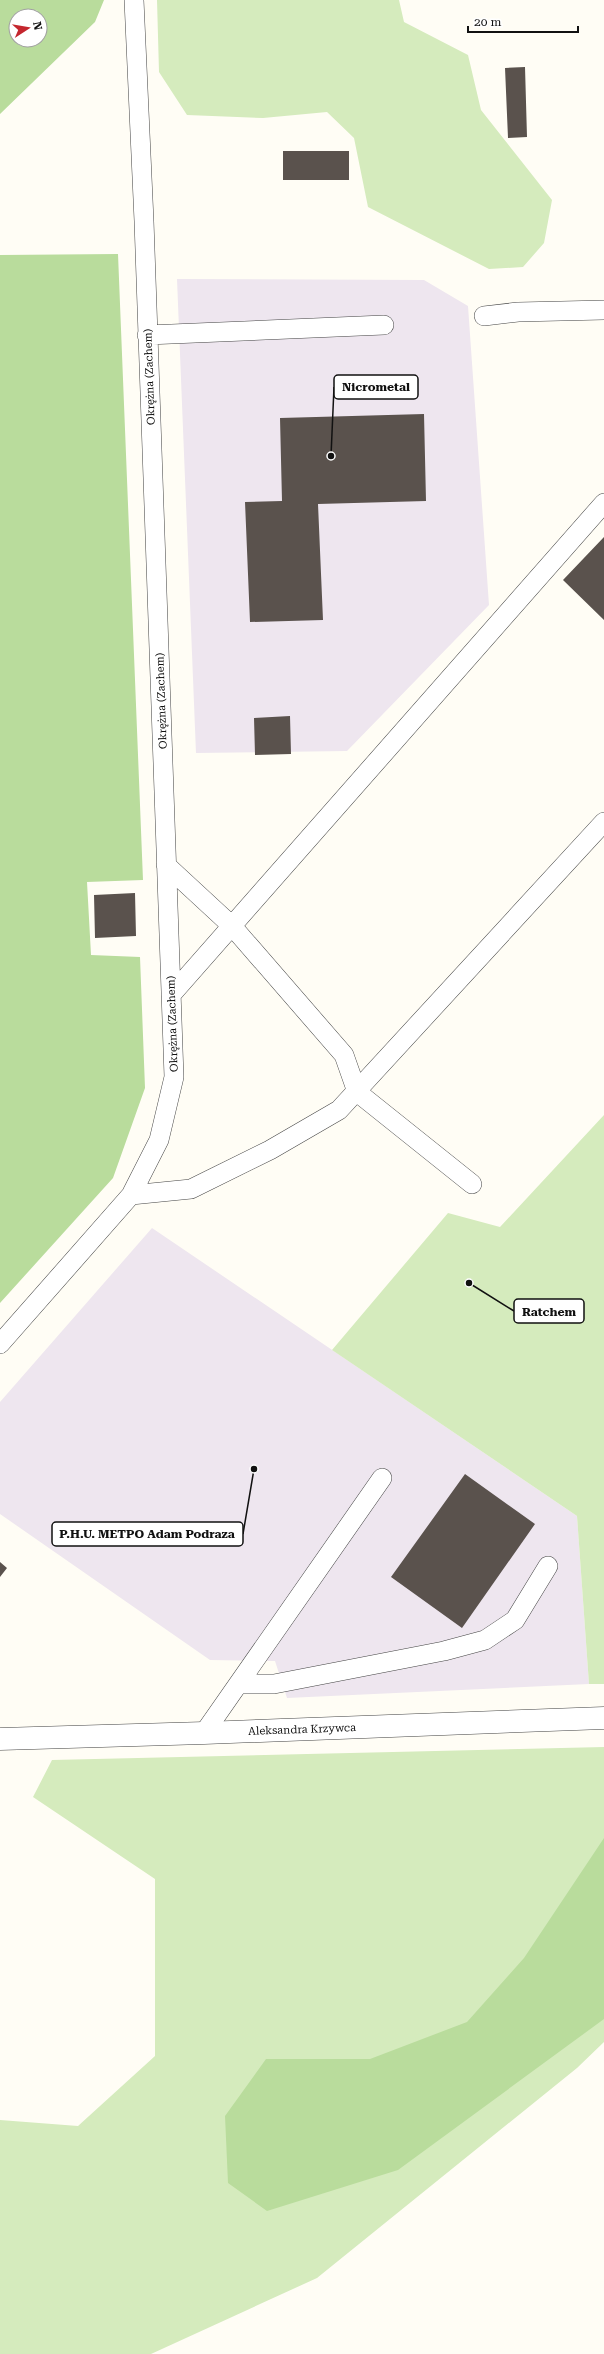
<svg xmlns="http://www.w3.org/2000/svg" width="604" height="2354" viewBox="0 0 604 2354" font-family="'Roboto Serif',serif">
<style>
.industrial{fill:#eee6ef}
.green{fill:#d5ebbd}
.forest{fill:#b9dc9c;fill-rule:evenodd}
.building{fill:#5a524d}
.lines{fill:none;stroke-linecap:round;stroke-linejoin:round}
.service-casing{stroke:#444;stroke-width:20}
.minor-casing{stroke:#444;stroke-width:23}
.service{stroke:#fff;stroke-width:19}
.minor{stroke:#fff;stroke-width:22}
.labels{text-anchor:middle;stroke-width:4;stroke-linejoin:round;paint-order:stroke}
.street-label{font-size:11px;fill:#111;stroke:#fff}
.leader{fill:none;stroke:#111;stroke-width:1.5}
.callout-dot{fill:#111;stroke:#fff;stroke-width:1.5}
.callout{fill:#fff;stroke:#111;stroke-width:1.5}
.callout-label{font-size:12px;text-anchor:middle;font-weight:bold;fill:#111}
</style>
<rect width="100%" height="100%" fill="#fffdf5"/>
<path class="industrial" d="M177,279L424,280L468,306L489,605L347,751L196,753Z
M152,1228L577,1516L589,1684L287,1698L275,1661L210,1660L0,1514V1402Z"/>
<path class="green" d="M157,0H399L404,22L468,55L481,110L552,200L544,243L523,267L489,269L368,207L354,138L327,112L263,118L187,115L159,72Z
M604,1115V1684H589L577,1516L332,1350L448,1213L500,1227Z
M604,1747V2042L577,2068L317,2278L151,2354H0V2120L78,2126L155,2056V1879L33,1797L52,1760Z"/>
<path class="forest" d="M0,0H104L95,22L0,114ZM16,16H40V40H16Z
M118,254L143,880L87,882L91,955L140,957L145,1088L113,1178L0,1303V255Z
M604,1838V2019L398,2170L267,2211L228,2183L225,2116L266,2059H370L467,2022L524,1958Z"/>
<path class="building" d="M525,67L527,137L508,138L505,68Z
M283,151H349V180H283Z
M424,414L426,501L318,504L323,620L250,622L245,502L282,501L280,418Z
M604,537V620L563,580Z
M290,716L291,754L255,755L254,718Z
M135,893L136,936L95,938L94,895Z
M465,1474L535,1524L462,1628L391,1577Z
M0,1562L7,1568L0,1577Z"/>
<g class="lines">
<g class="service-casing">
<path id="service" d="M484,316L518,312L604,310
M147,335L384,325
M166,865L232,926L344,1055L357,1092L472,1184
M171,995L604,503
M131,1195L191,1189L270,1150L339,1110L604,822
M0,1344L131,1195L159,1140L174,1077L144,221L134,0
M239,1684H274L444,1651L485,1640L515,1620L548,1566
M204,1733L382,1478"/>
</g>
<g class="minor-casing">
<path id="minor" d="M0,1739L204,1733L604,1718"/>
</g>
<use href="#service" class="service"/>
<use href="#minor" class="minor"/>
</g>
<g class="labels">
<g class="street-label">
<text transform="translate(149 377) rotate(-92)" y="4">Okrężna (Zachem)</text>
<text transform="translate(161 701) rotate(-92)" y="4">Okrężna (Zachem)</text>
<text transform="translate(172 1024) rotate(-92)" y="4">Okrężna (Zachem)</text>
<text transform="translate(302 1729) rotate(-2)" y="4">Aleksandra Krzywca</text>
</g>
</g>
<path class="leader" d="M331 456L334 387M469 1283L514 1311M254 1469L243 1534"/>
<g class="callout-dot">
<circle cx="331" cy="456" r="4"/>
<circle cx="469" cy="1283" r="4"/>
<circle cx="254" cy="1469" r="4"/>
</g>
<g class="callout">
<rect x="334" y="375" width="84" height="24" rx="4"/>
<rect x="514" y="1299" width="70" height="24" rx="4"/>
<rect x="52" y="1522" width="191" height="24" rx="4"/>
</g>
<g class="callout-label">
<text x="376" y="391">Nicrometal</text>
<text x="549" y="1316">Ratchem</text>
<text x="147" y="1538">P.H.U. METPO Adam Podraza</text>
</g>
<g transform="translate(28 28) rotate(78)"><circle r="19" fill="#ffffff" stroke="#a0a0a0"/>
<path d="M0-3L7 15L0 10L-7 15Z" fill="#c4262e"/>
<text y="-6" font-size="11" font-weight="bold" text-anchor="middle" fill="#111111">N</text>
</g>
<path d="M468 26v6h110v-6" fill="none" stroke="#111111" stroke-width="2"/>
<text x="474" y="26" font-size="12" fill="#111111" stroke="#ffffff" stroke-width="3" paint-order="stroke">20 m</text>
</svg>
